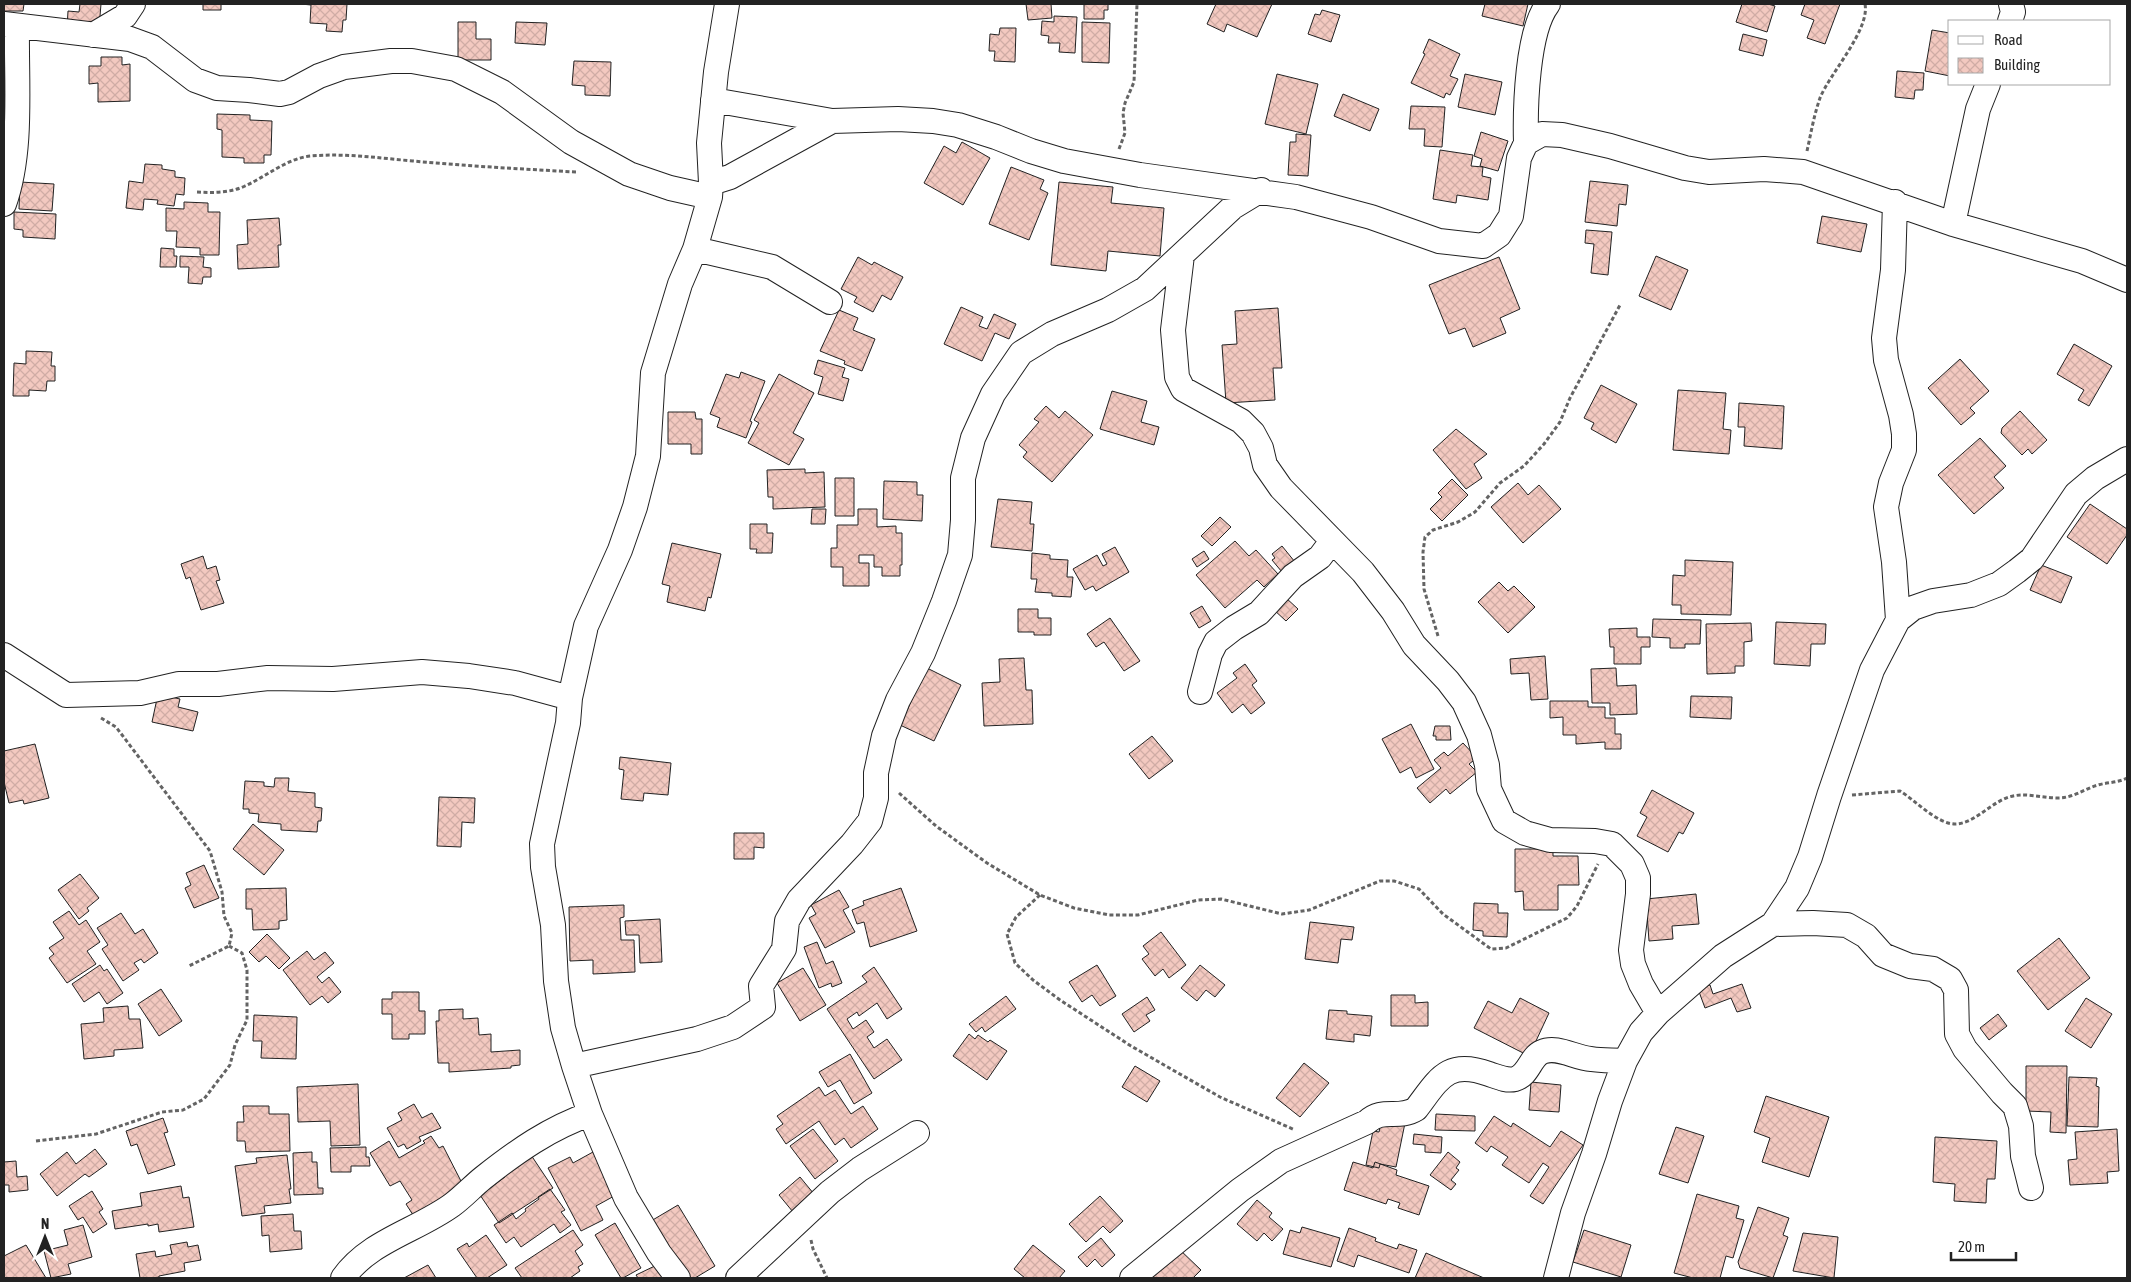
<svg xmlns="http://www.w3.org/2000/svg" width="2131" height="1282" viewBox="0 0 2131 1282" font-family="'Asap Condensed',sans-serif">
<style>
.building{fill:url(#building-cross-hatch);stroke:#222}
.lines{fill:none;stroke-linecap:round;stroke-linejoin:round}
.minor-casing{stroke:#222;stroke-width:26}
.path{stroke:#646464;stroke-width:3;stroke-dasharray:4 2.5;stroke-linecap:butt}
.minor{stroke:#fff;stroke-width:24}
</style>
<defs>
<pattern id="building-cross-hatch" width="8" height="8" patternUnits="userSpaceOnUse" patternTransform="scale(1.25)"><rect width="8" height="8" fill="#f3c9c0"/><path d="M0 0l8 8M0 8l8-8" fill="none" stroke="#d0aca5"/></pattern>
</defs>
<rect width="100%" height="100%" fill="#fff"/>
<path class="building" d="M4,4H24L23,11H4Z
M80,4H101L99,28H67L68,11L79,12Z
M203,4H221V10H203Z
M301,4H347L346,20H343L342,32L326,31L327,24L310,23L311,5Z
M1026,4H1051L1052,18L1028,20Z
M1084,4H1108V10H1104V19H1084Z
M1216,4H1272L1257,37L1227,24L1224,32L1207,24Z
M1485,4H1528L1523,26L1482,16Z
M1742,4H1768L1775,6L1767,32L1736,22Z
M1805,4H1840L1825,44L1807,38L1814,20L1801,15Z
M1322,10L1340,15L1331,42L1308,34L1315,14L1320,15Z
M1054,16L1077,17L1075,53L1059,52L1060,43H1048L1049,36L1041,35L1042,21L1054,22Z
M458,22H476V39H491V60H458Z
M516,22L547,23L545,45L515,43Z
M1082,22L1110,23L1109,63L1082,62Z
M1000,28H1016L1015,62L994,61L995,51H989L990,34L999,35Z
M1932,30L1950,33V76L1925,71Z
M1743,34L1767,40L1763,56L1739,50Z
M1429,39L1460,54L1450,76L1458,79L1450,95L1446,93L1444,98L1411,83L1425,54L1423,53Z
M101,57H122V65L130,64V101L98,102V83L89,84V66H101Z
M574,61L611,62L610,96L585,95V86L572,85Z
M1897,71L1924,73L1923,90H1915L1914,99L1895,97Z
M1277,74L1318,84L1306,134L1265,124Z
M1465,74L1502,82L1495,115L1458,107Z
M1343,94L1379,109L1370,131L1334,116Z
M1411,106L1445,107L1442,147L1424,146L1425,129H1409Z
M217,114L250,115V120L272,121L271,155H264V163H244V158L222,157V130L217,129Z
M1481,132L1508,141L1498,171L1480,166L1482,159L1474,156Z
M1296,134L1311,135L1308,176L1288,175L1290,142H1296Z
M962,142L990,158L963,205L924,183L944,146L956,153Z
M1440,150L1473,155L1471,166L1483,167L1482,176L1491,178L1488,200L1457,195L1456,203L1433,199Z
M145,164L162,165V169L175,171V177L185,178L184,195L176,194L174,206L157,204L158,200L144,199L143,210L126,208L129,181L143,183Z
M1011,167L1044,180L1040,189L1048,193L1029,240L989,224Z
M1590,181L1628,185L1626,205L1619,204L1617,226L1585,222Z
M20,182L54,184L52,211L19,209Z
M1059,182L1113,187L1111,203L1164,208L1160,256L1108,251L1106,271L1051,265Z
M184,202L208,203V212H220L219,255H200V248L176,247L177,231H166V208L184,209Z
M14,212L56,214L55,239L23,237V230L14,229Z
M1822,216L1867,224L1861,252L1817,243Z
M279,218L281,245H278L279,267L238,269L237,245L248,244L247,220Z
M1586,230L1612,232L1608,275L1591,273L1594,244L1585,243Z
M161,248L174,249V256H177L176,267H160Z
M180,256L204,257L203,267L211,268V277H203L202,284L188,283L189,267H180Z
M1656,256L1688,270L1671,310L1639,296Z
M858,257L872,265L874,262L903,277L891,300L882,295L873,312L854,302L857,297L841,289Z
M1499,257L1520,309L1500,318L1506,333L1473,347L1465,328L1449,334L1429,285Z
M961,307L983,317L979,326L987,329L994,314L1016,324L1009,339L995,333L982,361L944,344Z
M1278,308L1282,368H1273L1275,400L1226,403L1222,345L1237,344L1235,311Z
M839,310L858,318L853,330L875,339L862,371L844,364L845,361L820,351Z
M2074,344L2112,366L2089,406L2078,400L2084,390L2057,374Z
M26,351L52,352L51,366H55V381H47L46,391L29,390V396H13L14,363L26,364Z
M1960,359L1989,391L1970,408L1975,413L1961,425L1928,388Z
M818,360L845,368L842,377L849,379L843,401L818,394L823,377L814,374Z
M741,372L765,381L750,421L752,422L746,438L717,427L720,418L710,414L726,374L739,378Z
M779,374L814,393L793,433L804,439L789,465L748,443L759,423L754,420Z
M1601,385L1637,404L1616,443L1591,429L1594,423L1584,418Z
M1678,390L1726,393L1723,429L1731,430L1729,454L1673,450Z
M1112,391L1147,401L1141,422L1159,427L1154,445L1100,429Z
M1739,403L1784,406L1782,449L1744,446L1745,427H1738Z
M1046,406L1059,418L1065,411L1093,435L1052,482L1023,457L1027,452L1019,445L1039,422L1034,419Z
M2020,411L2047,440L2032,454L2028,449L2022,455L2001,433L2002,428Z
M668,412H695L696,419H702V454H691V444H668Z
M1456,429L1487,454L1474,464L1482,478L1466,489L1433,450Z
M1980,438L2006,466L1994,477L2004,488L1974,514L1938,475Z
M805,469V473L824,472L825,507L773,509V497H768L767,470Z
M835,478H854V516H835Z
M1452,479L1468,495L1442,521L1430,509L1442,497L1438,493Z
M884,481L917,482V495H923L922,521L883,519Z
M1518,483L1528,495L1539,485L1561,509L1523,543L1491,507Z
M998,499L1032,502L1030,524H1034L1032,551L991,547Z
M2090,504L2127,529V535L2107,564L2067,537Z
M812,509H826L825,524H811Z
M858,509H877V527L896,526V533H902V565H900V576H882V567H874V555H859V563H869V586H843V567H831V548H837V525H858Z
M1220,517L1231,527L1212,546L1201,536Z
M750,524H767V533H773L772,553H756L757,549H750Z
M1235,541L1249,556L1256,550L1278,574L1264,587L1257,580L1225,608L1196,575Z
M672,543L721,554L711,598L708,597L705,611L667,602L670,586L662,584Z
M1282,546L1295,562L1282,572L1272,560L1275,558L1272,554Z
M1115,547L1129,572L1096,591L1093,586L1085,590L1073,569L1097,555L1103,566L1107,564L1102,554Z
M1204,551L1209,559L1197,567L1192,559Z
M1032,553L1050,555V559L1068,560L1067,577H1073L1071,597L1052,596V593L1035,592L1037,579H1031Z
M203,556L207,569L216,566L220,580L216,581L224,603L201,610L190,577L186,579L181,564Z
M1685,560L1733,562L1731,615L1681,614V605H1672L1673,575L1685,576Z
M2041,565L2072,577L2061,603L2030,590Z
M1499,582L1508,591L1514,586L1535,607L1508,633L1478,602Z
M1285,597L1298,609L1286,621L1273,609Z
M1202,606L1211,621L1199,628L1190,613Z
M1018,609H1038V618H1051V635H1034V632H1018Z
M1110,618L1140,661L1124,671L1104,642L1096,647L1087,634Z
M1653,619L1701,620L1700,644H1685V648H1670V638L1652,637Z
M1776,622L1826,624L1825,644H1811L1810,666L1774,664Z
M1751,623L1752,641L1744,642V666H1735V673L1707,674L1706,624Z
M1637,628V637H1650V647H1641V664H1614V647H1610L1609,629Z
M1545,656L1548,699L1531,700L1529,673L1511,674L1510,659Z
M1024,658L1026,690H1032L1033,724L984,726L982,683L1000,682L999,659Z
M1245,664L1257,681L1252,685L1265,703L1251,714L1243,704L1232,713L1217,693L1237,678L1233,673Z
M927,668L961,685L934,741L900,725Z
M1616,668L1617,686L1636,685L1637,714L1610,715V703H1592L1591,669Z
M158,694L180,699L178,707L198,712L193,731L152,722Z
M1691,696L1732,697L1731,719L1690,717Z
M1550,701H1588V707H1605V718H1615V734H1621V749H1605V742L1576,744V735H1563V717L1550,718Z
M1411,724L1434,769L1416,778L1411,767L1400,773L1382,739Z
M1435,726H1450L1451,740H1436V736H1433Z
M1152,736L1173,761L1149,779L1129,754Z
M1463,743L1477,758L1469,764L1477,772L1450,794L1446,789L1430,803L1417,788L1441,768L1434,760L1444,752L1448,756Z
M35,744L49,798L24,804L23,800L9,803L4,782V751Z
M620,757L671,763L668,795L644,793L643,801L621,799L624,770L619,769Z
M275,778H289L288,791L315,793V807L322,808L321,821H318L317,832L281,830V824L258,822L259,814L249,813V809H243L245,781L264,782V786L274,787Z
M1652,790L1694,813L1683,834L1679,832L1668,852L1637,836L1647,817L1640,813Z
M439,797L475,798L474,823L462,822L461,847L437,846Z
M253,824L284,850L264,875L233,849Z
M734,833H764V848L754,847V859H734Z
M1515,849H1553V856H1578L1579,885H1558V910H1524L1523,891L1515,892Z
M204,865L219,898L194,908L185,888L191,885L186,873Z
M80,874L99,898L87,908L89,911L79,919L58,890Z
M286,888L287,920L279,921V929L253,930L252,909H246V889Z
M901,888L917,931L870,947L864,922L857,924L852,910L864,905L863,901Z
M839,890L849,907L843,910L855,932L825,948L809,918L816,914L811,905Z
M1696,894L1699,924L1672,926L1673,939L1649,941L1646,899Z
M1474,903L1498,904V913H1508L1507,937L1483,936V931L1473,930Z
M624,905V917L620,918L621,940H634L635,972L593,974V960L570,961L569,907Z
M69,911L79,925L86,920L100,942L87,951L96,964L67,983L49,958L54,954L49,948L64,938L53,922Z
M121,913L135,934L143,929L158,953L144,963L141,959L134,963L139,970L123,981L102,949L108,945L97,928Z
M660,919L662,962L640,963L639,935H626L625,921Z
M1310,922L1354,927L1352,940L1341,939L1338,963L1305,959Z
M1161,932L1186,965L1169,978L1163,969L1155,976L1142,959L1149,954L1143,946Z
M267,934L290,958L279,969L266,956L259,962L249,952Z
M2059,938L2090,978L2048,1010L2017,971Z
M817,942L826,964L833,961L842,983L832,987L831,983L819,988L804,947Z
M307,951L314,960L325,952L334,963L317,977L322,983L329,977L341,992L328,1003L322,996L310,1005L283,970Z
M100,965L104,971L107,969L123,993L107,1004L99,992L84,1002L72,984Z
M1097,965L1116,996L1100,1006L1092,995L1082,1002L1069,982Z
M1200,965L1225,985L1215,997L1206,990L1197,1001L1181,988Z
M874,967L902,1009L887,1019L877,1003L859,1016L857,1012L847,1019L853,1029L866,1020L874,1032L867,1037L874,1048L887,1039L902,1060L874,1079L827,1009L867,982L862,976Z
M803,968L826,1005L800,1021L777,983Z
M1742,984L1751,1008L1737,1012L1731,998L1705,1008L1698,989L1710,985L1713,994Z
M161,989L182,1021L159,1036L138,1004Z
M392,992H419V1011H425V1034H409V1039H392V1014H382V999H392Z
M1391,995H1415V1003L1428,1002V1026H1391Z
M1006,996L1016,1009L985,1032L982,1027L976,1032L969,1024Z
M1147,997L1155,1010L1146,1015L1150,1021L1134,1032L1122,1014Z
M1520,998L1549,1013L1529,1056L1474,1028L1488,1001L1512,1013Z
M2086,998L2112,1014L2091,1048L2065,1031Z
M128,1006L129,1019H140L143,1048L114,1050V1056L84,1059L81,1024L104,1022L103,1008Z
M463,1009V1019L478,1018L479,1035L491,1034V1052L520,1050V1065L511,1066V1068L449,1072V1063H438L436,1021H439V1010Z
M1329,1010L1347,1011V1014L1372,1016L1370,1036L1354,1034V1042L1326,1039Z
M1998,1014L2007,1026L1989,1040L1980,1028Z
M254,1015L297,1017L296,1059L261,1058L262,1041H253Z
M969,1034L975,1039L978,1035L988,1042L990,1040L1007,1051L987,1080L953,1056Z
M850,1054L872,1093L854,1104L840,1080L828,1087L819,1072Z
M1304,1063L1329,1083L1300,1117L1276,1098Z
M1135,1066L1160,1081L1147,1102L1122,1087Z
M2026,1066H2067L2066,1133L2050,1132L2051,1112L2026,1111Z
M2069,1077L2097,1078L2096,1086L2099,1087L2098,1127L2067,1126Z
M1531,1082L1561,1085L1559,1112L1529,1110Z
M358,1084L360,1145L331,1146L330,1121L298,1122L297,1087Z
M819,1087L825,1096L835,1090L851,1114L863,1106L878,1129L851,1148L844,1138L835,1145L819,1121L786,1144L776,1129L783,1124L777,1116Z
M1766,1096L1829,1117L1809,1177L1762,1162L1770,1138L1754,1132Z
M414,1104L422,1118L432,1113L441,1128L419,1137L421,1141L407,1149L404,1144L398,1147L387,1128L402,1120L398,1113Z
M243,1106H269V1114H289L290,1151L246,1152L245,1141H237V1122H244Z
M1436,1114L1475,1116V1131L1435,1130Z
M1494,1116L1511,1127L1513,1123L1550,1147L1561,1131L1583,1145L1543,1204L1530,1196L1549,1167L1543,1163L1529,1183L1502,1165L1508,1157L1491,1146L1487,1152L1475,1143Z
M163,1118L168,1132L164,1133L175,1165L148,1174L137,1144L131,1146L126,1131Z
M1382,1118L1405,1123L1396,1167L1380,1164L1379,1168L1366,1165L1373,1131L1379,1132Z
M1676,1127L1704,1136L1688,1183L1659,1174Z
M813,1129L838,1161L815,1179L790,1146Z
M2117,1129L2119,1171L2107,1172L2108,1183L2070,1185L2068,1160L2077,1159L2075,1132Z
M1414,1134L1442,1137L1441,1153L1425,1152V1145L1413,1144Z
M431,1136L439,1148L443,1146L463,1185L413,1215L406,1204L412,1200L400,1181L390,1186L370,1153L389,1141L399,1158L425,1143L423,1141Z
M1935,1137L1997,1141L1995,1179H1987L1986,1203L1954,1201L1955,1184L1933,1182Z
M366,1147V1157H369L370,1166H351V1172H331L330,1148Z
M95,1149L107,1164L89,1177L85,1174L57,1196L40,1174L67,1152L76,1164Z
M312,1152V1162H317L318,1188H323V1194L294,1195L293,1153Z
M593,1152L616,1195L596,1206L603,1220L581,1231L548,1168L570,1157L573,1163Z
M1448,1152L1460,1162L1456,1168L1459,1170L1451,1180L1456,1184L1451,1190L1430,1175Z
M287,1155L291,1189H289L291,1203L264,1206L265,1213L242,1216L235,1166L257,1163L256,1158Z
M531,1155L553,1188L499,1223L480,1195L505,1177L503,1173Z
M16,1161L17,1177L27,1176L28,1190L9,1192V1185H4V1162Z
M1353,1162L1373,1168L1375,1162L1397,1170L1396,1175L1429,1186L1419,1215L1398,1208L1400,1203L1388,1199L1386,1204L1344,1190Z
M800,1177L814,1194L793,1212L779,1195Z
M181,1186L183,1198L189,1197L194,1227L159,1232L158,1224L148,1226V1224L115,1229L112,1211L142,1206L140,1193Z
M550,1189L565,1210L561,1212L571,1225L560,1233L554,1224L521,1247L514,1237L506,1243L494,1225L512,1213L516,1219L526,1211L525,1209L539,1199L538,1197Z
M92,1191L103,1209L99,1212L107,1224L93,1233L83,1217L78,1220L69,1206Z
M1697,1194L1739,1206L1736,1218L1744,1220L1733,1258L1726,1256L1720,1278H1693L1674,1273Z
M1100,1196L1123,1221L1110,1233L1103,1226L1086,1242L1069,1224Z
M1257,1200L1272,1213L1269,1217L1283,1229L1272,1241L1264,1233L1257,1241L1237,1224Z
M678,1205L715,1266L695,1278H686L651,1221Z
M1758,1207L1789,1218L1783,1235L1788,1237L1773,1278L1740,1268L1738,1262Z
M293,1214L294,1231H301L302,1249L270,1252L269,1235L262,1236L261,1216Z
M615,1223L641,1268L623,1278H621L595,1235Z
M83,1225L92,1257L68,1264L71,1274L51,1278L44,1251L68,1245L64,1230Z
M1302,1227L1340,1238L1331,1267L1283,1254L1290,1230L1300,1233Z
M1349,1228L1376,1238L1375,1241L1397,1249L1399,1244L1417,1250L1409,1273L1358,1255L1354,1267L1337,1261Z
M573,1230L583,1245L575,1251L583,1264L578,1267L580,1271L570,1278H522L515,1268Z
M1584,1230L1631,1245L1621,1277L1573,1262Z
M1803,1233L1838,1237L1834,1278L1793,1271Z
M486,1235L507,1265L487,1278H477L457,1249L467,1243L469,1247Z
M1101,1238L1115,1255L1102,1267L1095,1259L1087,1267L1078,1257Z
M187,1242L188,1247L198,1245L201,1260L184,1263L185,1271L159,1276V1277L154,1278H140L136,1254L155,1251L156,1257L172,1254L170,1245Z
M26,1245L46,1278H4V1256Z
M1033,1245L1065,1271L1059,1278H1025L1014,1269Z
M1177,1247L1201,1270L1193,1278H1146Z
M1426,1253L1484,1278H1415Z
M661,1263L669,1278H638L636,1275Z
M428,1265L436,1278H404Z"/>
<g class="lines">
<g class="minor-casing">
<path id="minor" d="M2010,21L2013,12L2011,4
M4,24L130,39L152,47L195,80L217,88L249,90L280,94L289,92L319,76L344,67L391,61H412L456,69L502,92L571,142L629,174L670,188L710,197
M93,35L125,16L133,4
M713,100L832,121L898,119L933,121L958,125L996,137L1031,151L1064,161L1140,175L1296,197L1371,217L1439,241L1483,246L1499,235L1511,216L1519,158L1526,143L1542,134L1562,135L1610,146L1685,168L1709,172L1764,169L1803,172L1953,224L2082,261L2127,280
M1526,143C1525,108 1527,31 1548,4
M711,183L730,177L832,121
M1895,202L1893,270L1884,338L1886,360L1901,415L1904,434V450L1891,483L1886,507L1894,562L1898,620
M4,204C23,151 16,83 17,26
M1953,224L1978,109L1988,84
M695,249L772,267L830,302
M1182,255L1173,330L1177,377L1183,389L1241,421L1253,433L1261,448L1265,465L1281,488L1363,572L1393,611L1414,645L1448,681L1464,702L1479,735L1487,765L1489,789L1504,821L1525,833L1550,840L1595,841L1612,844L1632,864L1638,878V894L1631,950L1633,964L1641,984L1658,1013
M4,655L66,695L140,693L179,684H218L268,678L333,679L422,672L469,676L515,683L570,698
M1200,692L1210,654L1216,642L1234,628L1259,613L1293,576L1320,557L1332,541
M1773,924L1813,923L1847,925L1866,936L1883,955L1910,966L1933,969L1950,979L1956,990L1957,1034L1965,1049L2002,1093L2015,1106L2021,1126L2023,1156L2031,1188
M574,1066L697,1039L733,1027L763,1007L761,986L784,949L787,921L799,900L852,844L870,821L876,798V773L884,736L898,700L923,653L944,601L960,555L963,520V478L973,438L993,394L1021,353L1052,334L1108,310L1145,289L1233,207L1261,190
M343,1278C369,1241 416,1231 452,1205C463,1197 473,1186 483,1178C517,1151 550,1128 590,1114
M678,1278L659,1253L626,1198L590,1114L574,1066L563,1028L556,981L553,925L543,867L542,844L568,723L570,698L586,626L620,550L635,507L648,456L653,373L680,284L695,249L710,197L711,183L709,143L716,72L727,4
M738,1278L830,1192L860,1169L917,1133
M1132,1278L1240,1190L1281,1161L1367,1122C1383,1107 1398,1120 1416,1109C1439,1079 1447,1059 1489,1074C1498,1077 1506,1081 1515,1079C1529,1075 1530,1057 1542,1052C1557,1045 1575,1058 1591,1059C1602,1061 1614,1060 1625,1061
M1556,1278L1573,1213L1594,1154L1610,1101L1625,1061L1641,1032L1658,1013L1723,956L1773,924L1797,888L1810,857L1829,796L1872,670L1898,620L1913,608L1933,601L1971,595L1999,584L2017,571L2032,559L2076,494L2095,478L2127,459"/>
</g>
<path class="path" d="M1119,149L1125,133L1123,113L1125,103L1134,82L1137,4
M1807,151C1811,133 1814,115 1820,98C1830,73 1870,30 1865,4
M197,192C213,193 230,193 245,186C267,176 286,159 310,156C345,153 378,158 413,161C467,166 521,169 576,172
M1438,636L1424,589L1423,552L1425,537L1433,530L1458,522L1475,512L1500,483L1524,466L1544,444L1560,422L1570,398L1620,305
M101,718L116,727L210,851L222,892L224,916L232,933L229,946L189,966
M899,793L936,826L987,863L1040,895L1074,908L1109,915H1138L1198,900L1221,899L1282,914L1309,910L1380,881H1394L1419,889L1443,914L1491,949L1506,948L1567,918L1577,906L1598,864
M1852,795L1900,791C1915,800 1937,824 1955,824C1974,824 1990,803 2009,797C2025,792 2041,798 2058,798C2073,798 2084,789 2098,785C2108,782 2117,783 2127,778
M1040,895L1016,917L1007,934L1015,963L1033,980L1060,1000L1131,1046L1220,1097L1295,1130
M36,1141L96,1134L162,1112L183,1110L204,1099L230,1065L235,1045L247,1020V970L242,953L229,946
M811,1240L813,1249L827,1278"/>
<use href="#minor" class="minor"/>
</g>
<rect width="2131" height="1282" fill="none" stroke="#222222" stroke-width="10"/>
<rect x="1948" y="20" width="162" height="65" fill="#ffffff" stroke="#a7a7a7"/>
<rect x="1958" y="36" width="25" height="8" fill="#ffffff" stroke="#a7a7a7"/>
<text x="1994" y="45" font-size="15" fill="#222222">Road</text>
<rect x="1958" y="58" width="25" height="15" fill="url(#building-cross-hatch)" stroke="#a7a7a7"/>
<text x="1994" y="70" font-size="15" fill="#222222">Building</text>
<g transform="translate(45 1237)" stroke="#ffffff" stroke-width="4" paint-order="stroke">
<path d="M0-4L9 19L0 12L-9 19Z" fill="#222222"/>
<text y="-8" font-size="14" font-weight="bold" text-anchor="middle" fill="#222222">N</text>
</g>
<path d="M1951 1252v8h65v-8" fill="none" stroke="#222222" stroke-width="2.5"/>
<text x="1958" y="1252" font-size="15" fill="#222222" stroke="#ffffff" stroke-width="4" paint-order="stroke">20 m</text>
</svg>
